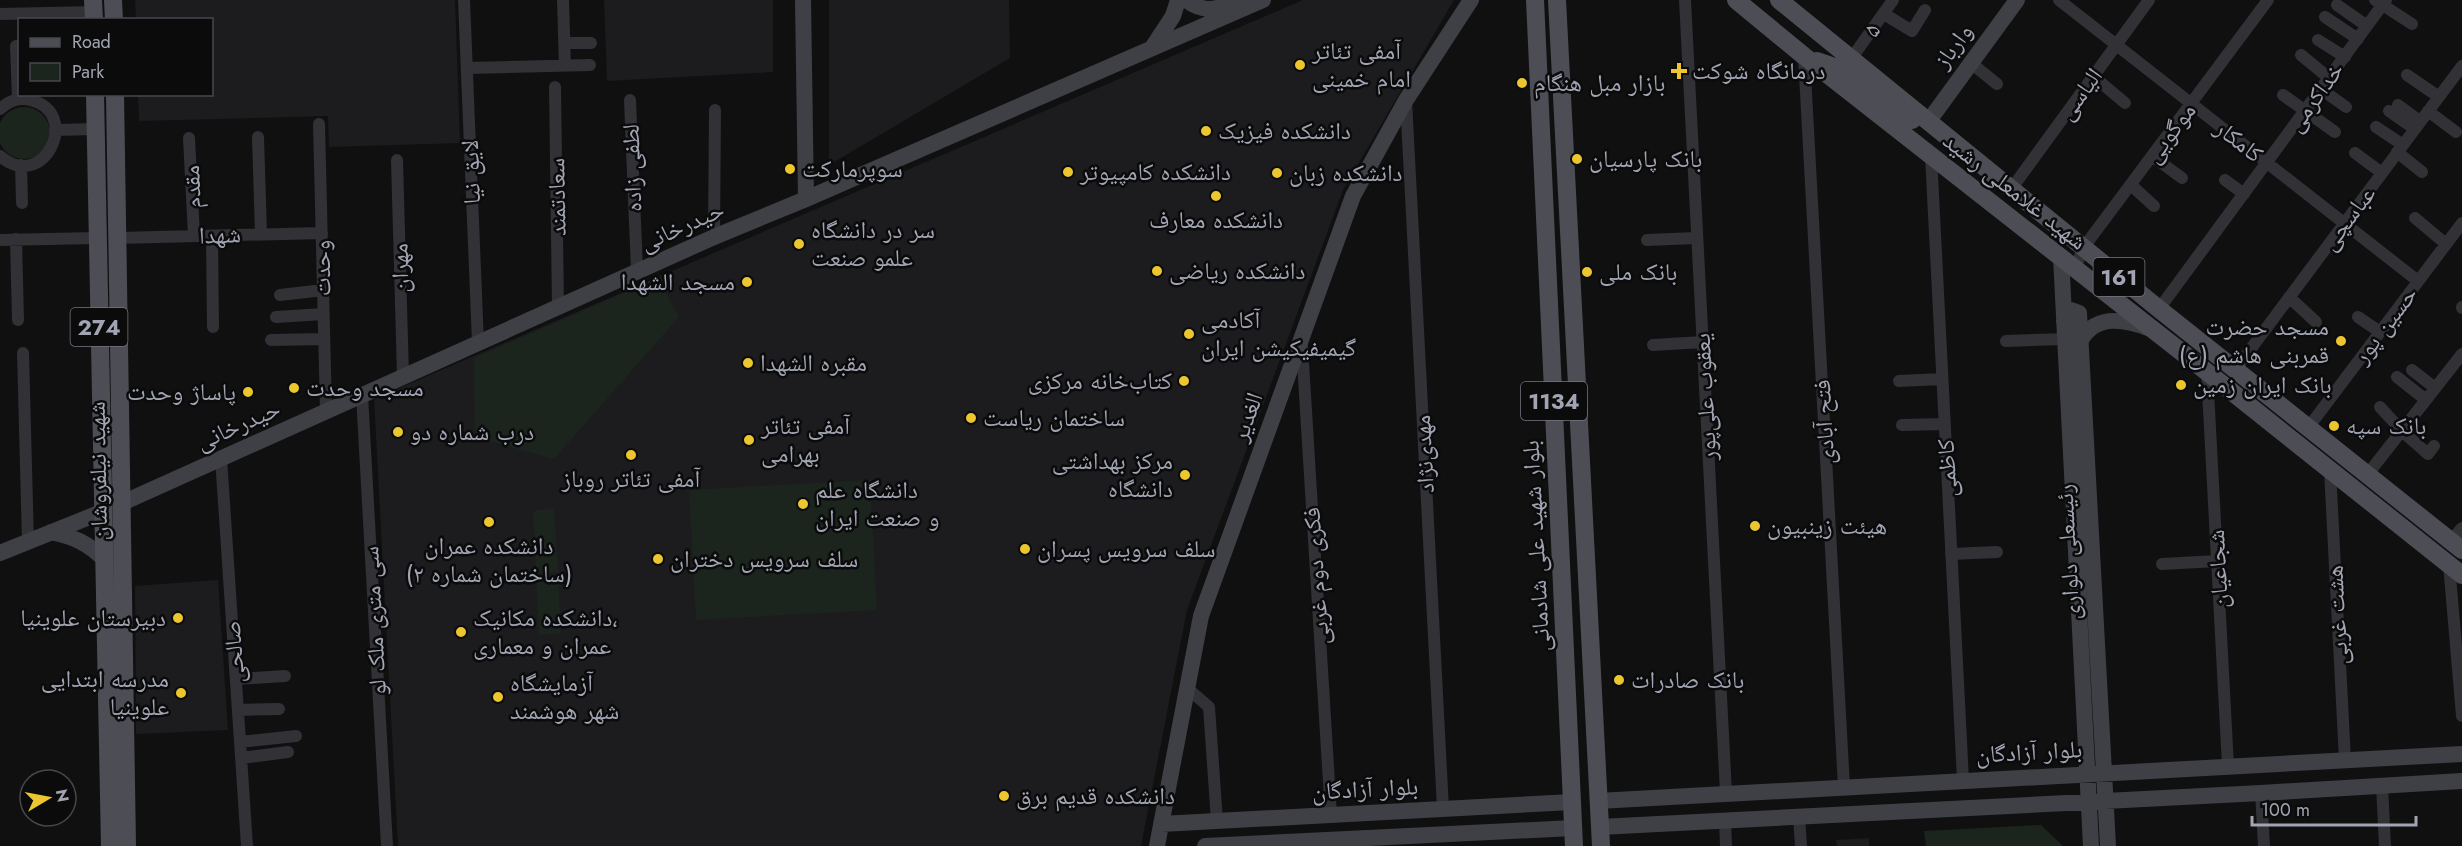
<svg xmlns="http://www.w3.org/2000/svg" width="2462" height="846" viewBox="0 0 2462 846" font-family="Jost,'Noto Naskh Arabic',sans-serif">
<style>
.built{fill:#1c1c1e}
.green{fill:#1c241e}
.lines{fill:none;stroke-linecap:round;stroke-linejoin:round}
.minor{stroke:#313136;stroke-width:12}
.secondary{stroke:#3f4046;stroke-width:16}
.primary{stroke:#4d4e55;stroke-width:18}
.poi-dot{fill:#ebc62e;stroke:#0b0b0c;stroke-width:2}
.labels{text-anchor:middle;stroke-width:5;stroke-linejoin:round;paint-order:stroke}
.shield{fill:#0b0b0c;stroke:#747680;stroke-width:1.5}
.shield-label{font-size:22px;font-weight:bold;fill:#a1a4b2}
.street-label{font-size:24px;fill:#a1a4b2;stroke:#0b0b0c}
.poi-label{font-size:24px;fill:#a1a4b2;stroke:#0b0b0c;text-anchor:start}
</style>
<rect width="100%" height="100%" fill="#101011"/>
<path class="built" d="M135,0H455L460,143L329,147L328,116L139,121L138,95L212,94V20L136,19Z
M604,0H773V72L607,81Z
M829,0H1009L1010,58L829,165Z
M1303,0H1454L1343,190L1187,610L1141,846H398L374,399Z
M218,580L228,730L136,734L135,586Z
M1869,838V846H1837L1836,840Z"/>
<path class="green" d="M-2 133a26 26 0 1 1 52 0a26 26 0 1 1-52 0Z
M658,278L679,317L554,459L475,437L474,358Z
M870,480L877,610L696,620L689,490Z
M554,509L558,572L536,574L533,514L537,510Z
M558,575L561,633L539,635L536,577Z
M2041,825L2063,846H1926L1924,831Z"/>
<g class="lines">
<path class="minor" d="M464,0L478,343
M563,0L565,66
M1685,0L1726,793
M2059,0L2418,281
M2375,0L2412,24
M2337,5L2367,26
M0,14L94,12
M1884,14L1912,31L1925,10
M2325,17L2358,39
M2318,40L2345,57
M564,43H591
M16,46L18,98
M2301,55L2329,78
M1804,56L1844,787
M1851,59L1893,0
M1971,63L1997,84
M467,68L590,65
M2407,75L2439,97
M2093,76L2125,103
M555,87L558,307
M2321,89L2346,107
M2283,95L2335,132
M630,100L637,271
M1406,100L1443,809
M2398,105L2420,121
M0,109C9,101 18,97 30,100C83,112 44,194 0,156
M2389,111L2415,129
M2428,111L2456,132
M319,124L326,411
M2376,127L2403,145
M55,130L95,129
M258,137L261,234
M189,138L194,236
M2397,152L2422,172
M2355,153L2382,173
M1931,156L1963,780
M2152,156L2182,178
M397,160L403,376
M21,165L22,203
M2225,180L2244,194
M2131,185L2154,206
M2012,188L2149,0
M2415,218L2446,244
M212,236L213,327
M714,237L715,110
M118,238L322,233
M16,239L18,320
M0,240L96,238
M1647,240L1697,238
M2075,268L2084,247L2268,0
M280,295L323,290
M2289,297L2316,322
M2462,307V308
M2159,309L2386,0
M276,317L323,314
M2358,317L2380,332
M271,340L324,339
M2006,341L2065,339
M1653,345L1703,342
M1302,346L1331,815
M23,353L28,542
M2235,370L2462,66
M2412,370L2435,388
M2207,372L2228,766
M2397,377L2426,400
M1899,381L1942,379
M362,395L387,846
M2380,407L2402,431L2428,454L2434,446
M1902,425L1945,424
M2308,428L2462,223
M221,458L247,846
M2330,470L2345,760
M2367,475L2462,354
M2451,541L2462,528
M1951,554L1997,552
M2162,564L2217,561
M2449,564L2462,716
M236,679L285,676
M1187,688L1209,707L1217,821
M238,710L279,709
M240,742L296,736
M241,758L288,752
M2382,786L2385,846
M2261,793L2264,846
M1799,817L1801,846
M1725,820L1726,846"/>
<path class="secondary" d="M803,0L806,199
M1186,0C1203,13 1216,10 1234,2
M1152,48L1173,16L1178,0
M1928,122L2017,0
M2061,257L2091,846
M2064,321L2071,310L2079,313L2108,846
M2081,340C2096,314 2124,319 2148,328
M122,503L714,237L806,199L1263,0
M51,532C74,537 88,543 105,560
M0,553L104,511
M1598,801L2462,754
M1161,824L1572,802
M1600,827L2261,793L2462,781
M1157,846L1201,616L1353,196L1406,100L1471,0
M1205,846L1573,828"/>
<path class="primary" d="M93,0L94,20
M113,0L114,20
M1535,0L1574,846
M1557,0L1601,846
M1736,0L1804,56L2207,372L2462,575
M1779,0L2159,309L2462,550
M1817,61L1843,70L1905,119L1912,120
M95,94L110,846
M115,94L127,846"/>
</g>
<g class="poi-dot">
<circle cx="1300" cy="65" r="6"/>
<path d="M1676 62h6v6h6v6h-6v6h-6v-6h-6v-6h6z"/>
<circle cx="1522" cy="83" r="6"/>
<circle cx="1206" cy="131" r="6"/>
<circle cx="1577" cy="159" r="6"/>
<circle cx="790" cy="169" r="6"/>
<circle cx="1068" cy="172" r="6"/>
<circle cx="1277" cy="173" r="6"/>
<circle cx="1216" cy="196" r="6"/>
<circle cx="799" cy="244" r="6"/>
<circle cx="1157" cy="271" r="6"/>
<circle cx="1587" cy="272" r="6"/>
<circle cx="747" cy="282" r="6"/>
<circle cx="1189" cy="334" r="6"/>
<circle cx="2341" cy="341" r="6"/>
<circle cx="748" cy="363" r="6"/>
<circle cx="1184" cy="381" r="6"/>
<circle cx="2181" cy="385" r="6"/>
<circle cx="294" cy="388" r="6"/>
<circle cx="248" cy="392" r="6"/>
<circle cx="971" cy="418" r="6"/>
<circle cx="2334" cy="426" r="6"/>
<circle cx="398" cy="432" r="6"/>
<circle cx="749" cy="440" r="6"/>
<circle cx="631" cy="455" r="6"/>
<circle cx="1185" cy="475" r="6"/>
<circle cx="803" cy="504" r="6"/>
<circle cx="489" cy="522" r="6"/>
<circle cx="1755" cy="526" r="6"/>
<circle cx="1025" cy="549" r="6"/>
<circle cx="658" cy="559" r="6"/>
<circle cx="178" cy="618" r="6"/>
<circle cx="461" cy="632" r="6"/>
<circle cx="1619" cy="680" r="6"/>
<circle cx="181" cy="693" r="6"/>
<circle cx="498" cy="697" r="6"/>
<circle cx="1004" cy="796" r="6"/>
</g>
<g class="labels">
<g class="shield">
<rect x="2093.5" y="258" width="51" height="38" rx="4.5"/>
<rect x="70.5" y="308" width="57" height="38" rx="4.5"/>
<rect x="1521" y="382" width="66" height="38" rx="4.5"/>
</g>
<g class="shield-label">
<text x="2119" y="285">161</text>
<text x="99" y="335">274</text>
<text x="1554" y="409">1134</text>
</g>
<g class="street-label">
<text transform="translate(1872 30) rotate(-54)" y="8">۵</text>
<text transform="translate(1953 46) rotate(-54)" y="8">وارباز</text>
<text transform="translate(2080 94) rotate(-54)" y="8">الیاسی</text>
<text transform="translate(2315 97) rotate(-54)" y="8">خداکرمی</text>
<text transform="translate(2170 133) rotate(-53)" y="8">موگویی</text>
<text transform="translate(2239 141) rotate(38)" y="8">کامکار</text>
<text transform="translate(632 168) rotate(-92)" y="8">لطفی زاده</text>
<text transform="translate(471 172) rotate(-92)" y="8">لایق نیا</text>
<text transform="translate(192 187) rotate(-93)" y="8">مقدم</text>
<text transform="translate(2015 191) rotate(38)" y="8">شهید غلامعلی رشید</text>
<text transform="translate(557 197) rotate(-91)" y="8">سعادتمند</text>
<text transform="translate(2348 218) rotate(-53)" y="8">عباسچی</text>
<text transform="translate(682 226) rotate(-24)" y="8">حیدرخانی</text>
<text transform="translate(220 235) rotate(-2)" y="8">شهدا</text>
<text transform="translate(322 268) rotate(-91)" y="8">وحدت</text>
<text transform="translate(400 268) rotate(-91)" y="8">مهران</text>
<text transform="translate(2385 325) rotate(-53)" y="8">حسین پور</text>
<text transform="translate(1705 397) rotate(-93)" y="8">یعقوب علی‌پور</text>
<text transform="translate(1247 417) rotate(-70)" y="8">الغدیر</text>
<text transform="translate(1824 422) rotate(-93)" y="8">فتح آبادی</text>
<text transform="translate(238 425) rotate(-24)" y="8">حیدرخانی</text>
<text transform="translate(1424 454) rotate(-93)" y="8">مهدی‌نژاد</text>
<text transform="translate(1947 468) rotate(-93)" y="8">کاظمی</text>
<text transform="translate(98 471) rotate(-91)" y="8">شهید نیلفروشان</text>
<text transform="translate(1536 546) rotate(-93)" y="8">بلوار شهید علی شادمانی</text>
<text transform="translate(2068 552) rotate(-93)" y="8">رئیسعلی دلواری</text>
<text transform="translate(2218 569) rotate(-93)" y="8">شجاعیان</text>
<text transform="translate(1316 576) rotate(-94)" y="8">فکری دوم غربی</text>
<text transform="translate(2337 615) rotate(-93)" y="8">هشت غربی</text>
<text transform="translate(374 621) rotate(-93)" y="8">سی متری ملک لو</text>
<text transform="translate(234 652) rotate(-94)" y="8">صالحی</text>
<text transform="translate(2029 752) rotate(-3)" y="8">بلوار آزادگان</text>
<text transform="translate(1365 789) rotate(-3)" y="8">بلوار آزادگان</text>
</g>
<g class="poi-label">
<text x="1312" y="59">آمفی تئاتر<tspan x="1312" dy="28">امام خمینی</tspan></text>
<text x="1692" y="79">درمانگاه شوکت</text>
<text x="1534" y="91">بازار مبل هنگام</text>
<text x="1218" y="139">دانشکده فیزیک</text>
<text x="1589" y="167">بانک پارسیان</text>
<text x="802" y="177">سوپرمارکت</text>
<text x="1080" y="180">دانشکده کامپیوتر</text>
<text x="1289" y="181">دانشکده زبان</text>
<text x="1216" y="228" text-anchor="middle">دانشکده معارف</text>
<text x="811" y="238">سر در دانشگاه<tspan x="811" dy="28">علمو صنعت</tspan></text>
<text x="1169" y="279">دانشکده ریاضی</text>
<text x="1599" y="280">بانک ملی</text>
<text x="735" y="290" text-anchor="end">مسجد الشهدا</text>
<text x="1201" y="328">آکادمی<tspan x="1201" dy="28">گیمیفیکیشن ایران</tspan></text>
<text x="2329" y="335" text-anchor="end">مسجد حضرت<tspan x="2329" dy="28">قمربنی هاشم (ع)</tspan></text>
<text x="760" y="371">مقبره الشهدا</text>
<text x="1172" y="389" text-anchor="end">کتاب‌خانه مرکزی</text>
<text x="2193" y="393">بانک ایران زمین</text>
<text x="306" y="396">مسجد وحدت</text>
<text x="236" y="400" text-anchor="end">پاساژ وحدت</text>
<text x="983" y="426">ساختمان ریاست</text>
<text x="761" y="434">آمفی تئاتر<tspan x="761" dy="28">بهرامی</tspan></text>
<text x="2346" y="434">بانک سپه</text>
<text x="410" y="440">درب شماره دو</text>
<text x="1173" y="469" text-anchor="end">مرکز بهداشتی<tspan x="1173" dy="28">دانشگاه</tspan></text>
<text x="631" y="487" text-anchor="middle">آمفی تئاتر روباز</text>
<text x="815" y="498">دانشگاه علم<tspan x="815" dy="28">و صنعت ایران</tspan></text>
<text x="1767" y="534">هیئت زینبیون</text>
<text x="489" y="554" text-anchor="middle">دانشکده عمران<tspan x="489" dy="28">(ساختمان شماره ۲)</tspan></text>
<text x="1037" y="557">سلف سرویس پسران</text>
<text x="670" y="567">سلف سرویس دختران</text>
<text x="166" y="626" text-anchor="end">دبیرستان علوینیا</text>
<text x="473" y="626">دانشکده مکانیک،<tspan x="473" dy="28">عمران و معماری</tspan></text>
<text x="169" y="687" text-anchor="end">مدرسه ابتدایی<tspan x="169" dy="28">علوینیا</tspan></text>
<text x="1631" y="688">بانک صادرات</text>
<text x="510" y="691">آزمایشگاه<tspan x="510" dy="28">شهر هوشمند</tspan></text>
<text x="1016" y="804">دانشکده قدیم برق</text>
</g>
</g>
<rect x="18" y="18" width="195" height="78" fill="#0b0b0c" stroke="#47484e" stroke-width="1.5"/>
<rect x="30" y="38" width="30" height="9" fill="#4d4e55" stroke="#47484e" stroke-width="1.5"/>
<text x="72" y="48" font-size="18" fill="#a1a4b2">Road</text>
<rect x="30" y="63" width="30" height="18" fill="#1c241e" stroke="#47484e" stroke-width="1.5"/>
<text x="72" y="78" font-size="18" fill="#a1a4b2">Park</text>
<g transform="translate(48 798) rotate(80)"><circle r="28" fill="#0b0b0c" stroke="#47484e" stroke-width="1.5"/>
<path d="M0-4.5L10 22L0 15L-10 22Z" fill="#ebc62e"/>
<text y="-9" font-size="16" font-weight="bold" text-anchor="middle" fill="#a1a4b2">N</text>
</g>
<path d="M2252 816v9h164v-9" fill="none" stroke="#a1a4b2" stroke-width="3"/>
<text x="2261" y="816" font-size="18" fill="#a1a4b2" stroke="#0b0b0c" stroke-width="4.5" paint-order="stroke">100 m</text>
</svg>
